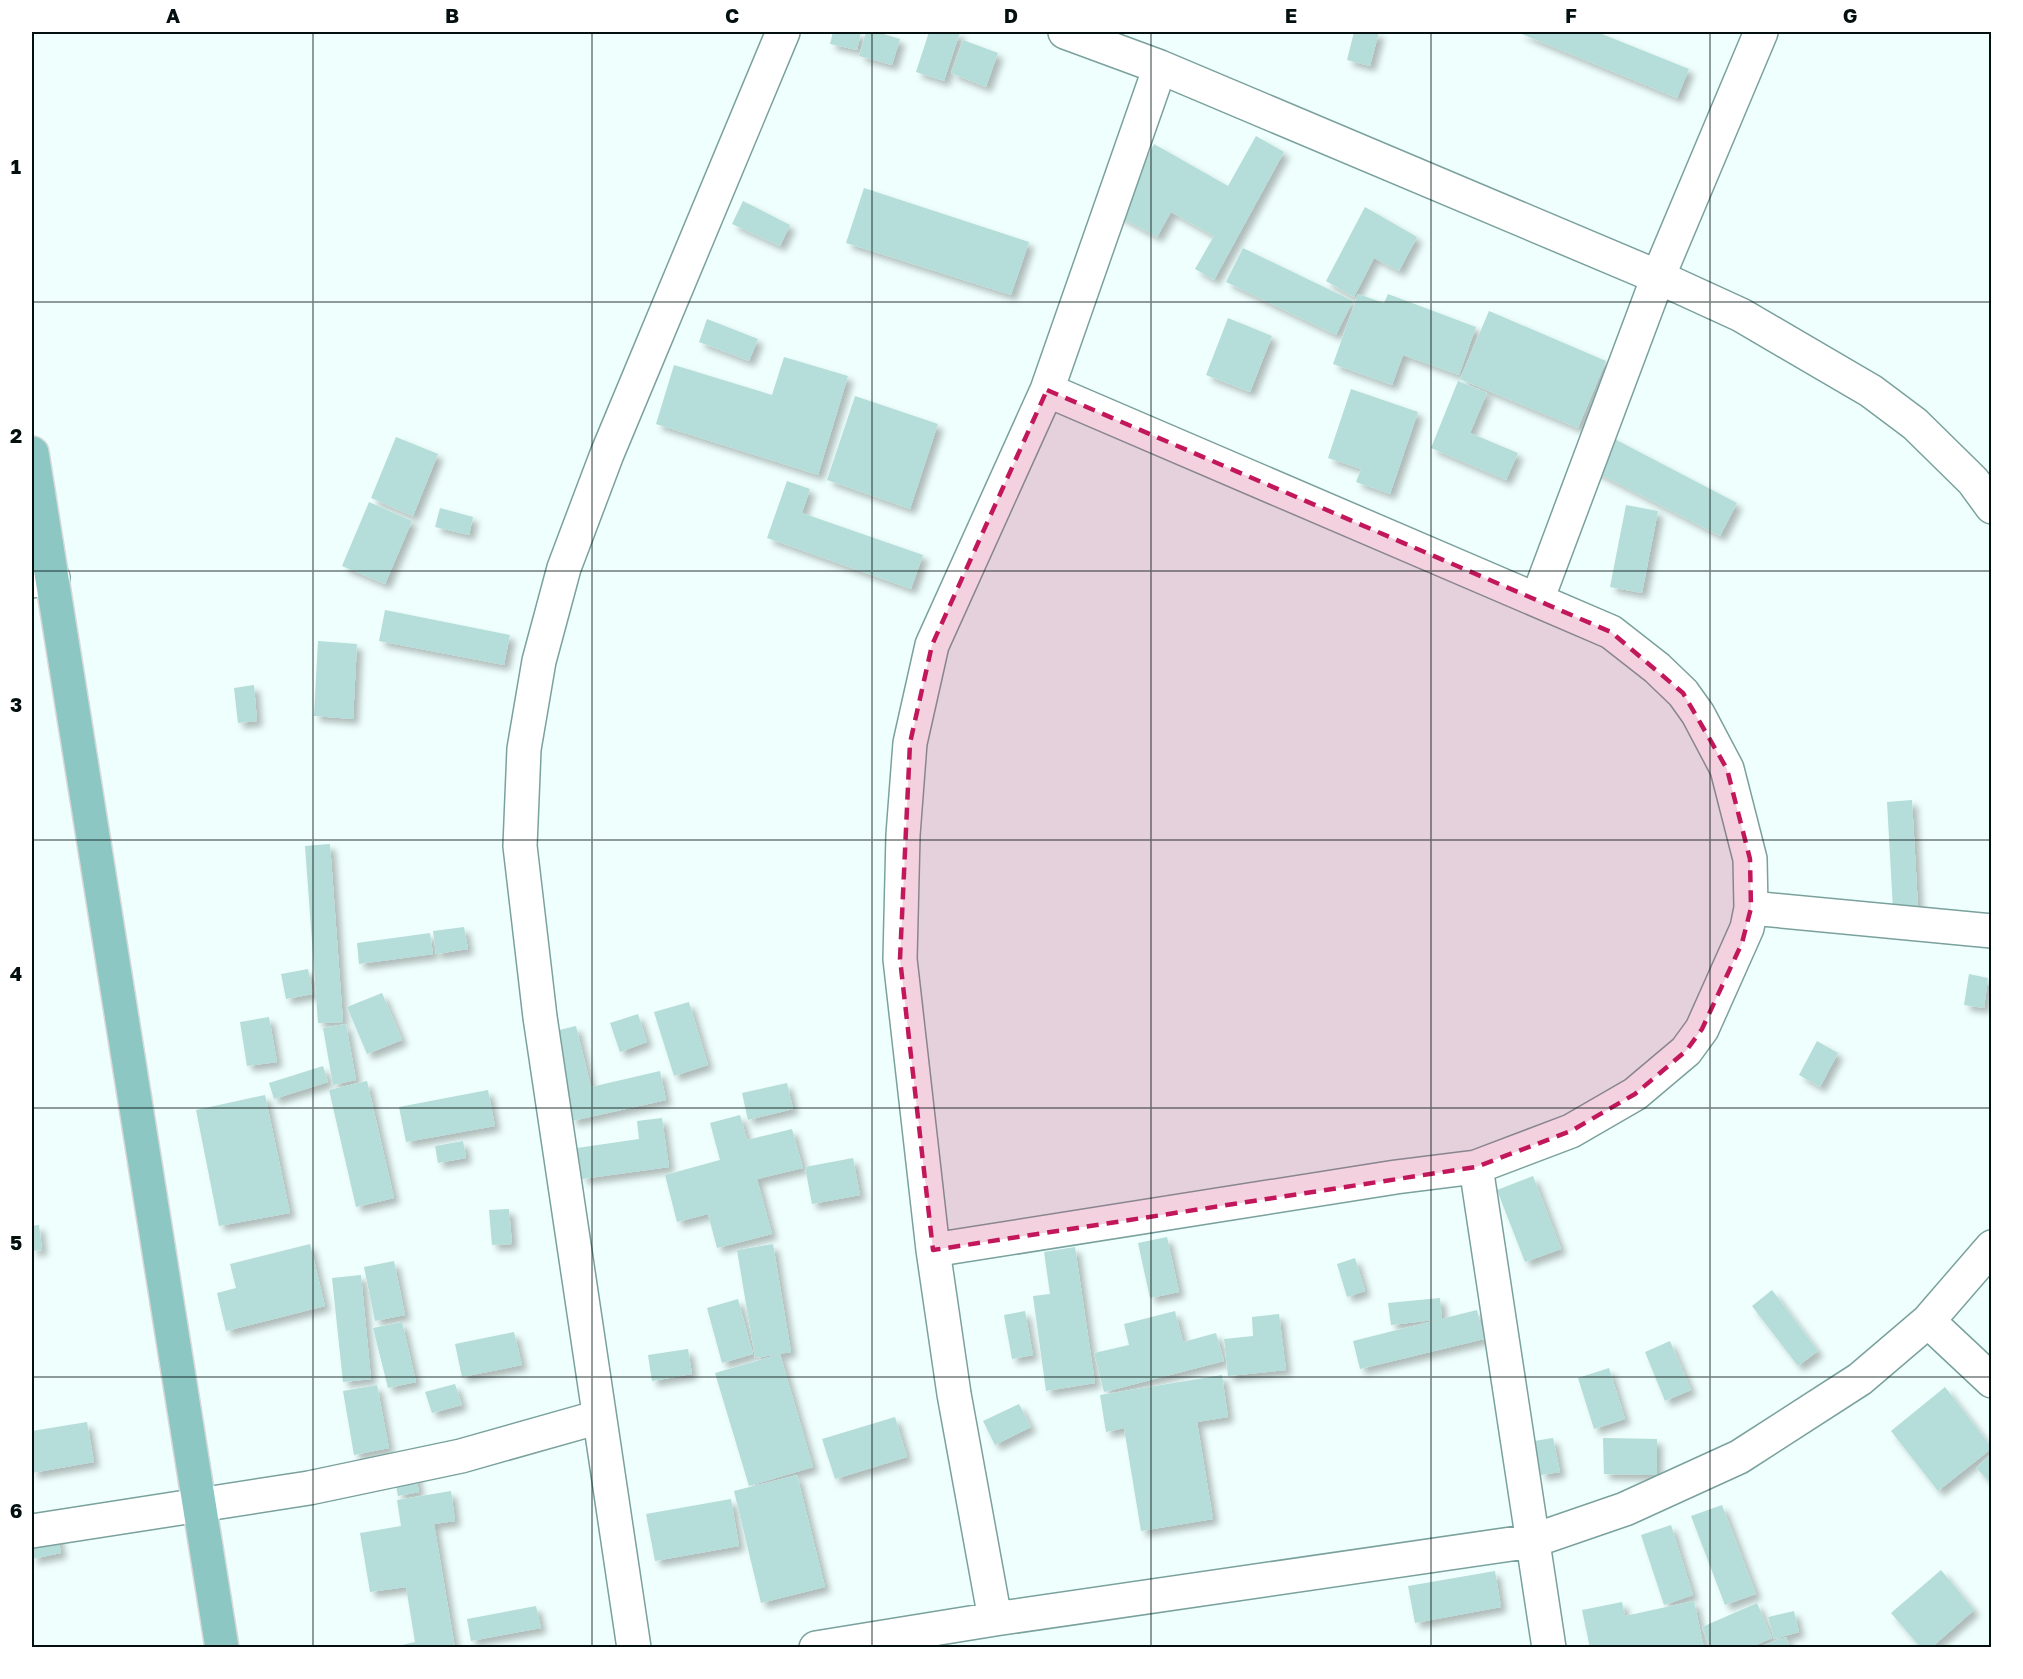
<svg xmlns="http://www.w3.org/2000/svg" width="2023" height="1679" viewBox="0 0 2023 1679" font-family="'Golos Text',sans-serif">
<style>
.building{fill:#b5ddd9;filter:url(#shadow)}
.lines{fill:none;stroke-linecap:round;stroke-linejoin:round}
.minor-casing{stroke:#7aa19d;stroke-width:36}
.major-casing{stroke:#d7d9d9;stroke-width:36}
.minor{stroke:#fff;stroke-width:33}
.major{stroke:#8cc7c4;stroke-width:33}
.marked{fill:#c2185b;fill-opacity:0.2;stroke:#c2185b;stroke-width:4.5;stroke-dasharray:12 8;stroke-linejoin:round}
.grid{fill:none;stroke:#03100f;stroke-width:1.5;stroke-opacity:0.55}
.neatline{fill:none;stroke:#03100f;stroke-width:2}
.grid-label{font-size:20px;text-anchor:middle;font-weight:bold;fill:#03100f}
</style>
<defs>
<filter id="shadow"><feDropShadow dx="5.5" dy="5.5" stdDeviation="3" flood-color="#0004"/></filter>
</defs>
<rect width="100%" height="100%" fill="#eefffd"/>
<path class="building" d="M833,32H861L857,50L830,44Z
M866,32H877L900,39L892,65L859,56Z
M929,32H960L944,81L916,72Z
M1354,32H1379L1370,66L1347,60Z
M1517,32H1597L1689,69L1677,98Z
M963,40L998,53L986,87L951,73Z
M1256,136L1284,152L1214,280L1195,269L1214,236L1171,212L1157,237L1115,214L1154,144L1228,186Z
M864,188L1029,242L1011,295L846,243Z
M743,201L790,225L780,246L732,224Z
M1365,207L1417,237L1399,271L1374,258L1354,297L1326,281Z
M1243,248L1353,301L1336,335L1226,282Z
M1358,294L1384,303L1388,294L1476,327L1459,375L1403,355L1392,385L1333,364Z
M1489,311L1606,361L1578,428L1460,379Z
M1228,318L1272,336L1250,392L1206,375Z
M707,319L758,339L749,361L699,342Z
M784,357L848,376L818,475L656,424L674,365L772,395Z
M1458,381L1487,393L1470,433L1518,453L1506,480L1431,448Z
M1351,389L1418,412L1390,494L1356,482L1361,469L1328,458Z
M855,396L938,424L910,509L827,480Z
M1605,434L1737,503L1720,536L1588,468Z
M396,437L438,454L413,516L371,498Z
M787,481L810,489L802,513L923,555L911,589L767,538Z
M369,502L412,521L385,584L342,566Z
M1626,505L1658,511L1642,593L1610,587Z
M440,508L473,517L469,535L435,527Z
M385,610L510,635L504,665L379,641Z
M318,641L357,644L353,719L314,716Z
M254,685L257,721L238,723L234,688Z
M1912,800L1918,908L1893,909L1887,802Z
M330,844L343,1022L318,1023L305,846Z
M464,927L468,949L436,954L433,931Z
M430,933L433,954L359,964L357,943Z
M308,969L313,994L286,999L281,974Z
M1969,974L1988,978L1984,1008L1964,1005Z
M382,993L402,1040L367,1054L347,1007Z
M689,1002L708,1065L674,1076L654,1012Z
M638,1014L647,1042L620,1052L610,1023Z
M269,1017L277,1062L247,1066L240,1022Z
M346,1024L356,1080L333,1085L323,1028Z
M576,1026L591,1087L660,1071L666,1100L572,1121L551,1032Z
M1817,1041L1838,1053L1820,1087L1799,1075Z
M323,1066L328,1082L274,1099L269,1083Z
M367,1081L394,1198L356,1207L329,1090Z
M787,1083L793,1109L748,1120L742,1093Z
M488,1090L495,1126L406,1142L399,1107Z
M265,1095L290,1213L219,1226L196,1110Z
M740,1115L747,1140L792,1129L803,1168L757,1179L772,1234L717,1248L708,1214L677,1222L665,1175L720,1160L710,1123Z
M662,1118L669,1167L582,1179L577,1148L639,1139L637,1121Z
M463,1141L466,1158L438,1163L435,1146Z
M853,1158L860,1195L812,1204L805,1167Z
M1533,1176L1561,1249L1525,1262L1497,1190Z
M509,1209L512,1244L492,1245L489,1210Z
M39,1225L42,1250L32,1251V1226Z
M1167,1237L1179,1292L1150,1298L1138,1243Z
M310,1244L325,1306L226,1331L217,1293L236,1288L230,1264Z
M773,1244L791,1352L755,1358L737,1250Z
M1075,1247L1095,1383L1046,1391L1033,1296L1050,1294L1044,1252Z
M1355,1258L1365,1291L1347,1297L1337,1264Z
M394,1261L405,1315L375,1321L364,1267Z
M361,1275L371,1379L343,1382L332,1278Z
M1772,1290L1818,1351L1798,1366L1752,1306Z
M1440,1298L1442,1319L1391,1325L1388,1303Z
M738,1299L753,1354L722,1363L707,1308Z
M1477,1310L1484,1339L1360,1369L1353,1341Z
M1025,1311L1033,1355L1012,1359L1004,1315Z
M1175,1311L1183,1342L1216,1333L1224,1361L1104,1392L1094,1353L1129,1345L1124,1324Z
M1279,1314L1286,1370L1228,1376L1224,1339L1253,1336L1252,1317Z
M402,1322L416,1382L388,1388L373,1328Z
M514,1332L522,1365L462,1377L455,1344Z
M1670,1341L1691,1390L1665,1401L1645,1352Z
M688,1349L692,1374L652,1381L648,1355Z
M780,1354L813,1467L749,1486L715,1373Z
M1609,1368L1625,1419L1594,1429L1578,1378Z
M1222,1375L1228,1417L1197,1422L1213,1519L1141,1531L1124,1428L1106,1432L1100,1395Z
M455,1384L462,1405L432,1413L425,1392Z
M377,1385L389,1448L354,1455L343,1391Z
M1945,1387L1992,1448L1938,1491L1891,1431Z
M1019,1404L1031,1427L995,1445L983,1421Z
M895,1417L907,1457L835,1479L822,1439Z
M87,1422L94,1462L32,1473V1431Z
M1553,1438L1560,1472L1541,1475L1534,1441Z
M1603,1438L1657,1439V1475L1604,1474Z
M1992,1453V1484L1976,1468Z
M414,1466L419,1492L398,1496L393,1469Z
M797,1475L825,1587L761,1603L734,1491Z
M451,1491L455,1521L434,1524L455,1648H389L415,1642L406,1587L370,1592L360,1533L401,1526L397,1500Z
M731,1499L739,1546L655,1561L646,1514Z
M1722,1505L1756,1594L1725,1605L1691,1516Z
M1671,1525L1693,1595L1664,1605L1641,1535Z
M56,1526L61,1553L32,1559V1531Z
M1941,1570L1974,1610L1931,1648H1921L1891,1613Z
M1495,1571L1501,1607L1415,1623L1408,1586Z
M1694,1601L1704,1648H1590L1582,1610L1622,1602L1625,1616Z
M1757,1603L1772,1638L1749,1648H1710L1702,1627Z
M536,1606L541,1628L471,1641L467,1619Z
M1794,1611L1799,1632L1774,1639L1768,1617Z
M1786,1637L1790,1648H1759V1647Z"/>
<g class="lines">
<g class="minor-casing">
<path id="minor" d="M1065,32L1160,67L1658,277L1741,315L1871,391L1915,424L1973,481L1992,507
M32,581L53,578
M1537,600L1658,277L1761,32
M1751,908L1992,931
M1476,1167L1549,1648
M933,1250L1396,1177L1476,1167L1571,1131L1635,1094L1686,1051L1702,1029L1747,928L1751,908L1750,859L1727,769L1698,714L1683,693L1657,668L1611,632L1047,390
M1928,1321L1992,1381
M32,1531L309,1488L461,1456L599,1417
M995,1619L1532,1541L1625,1509L1739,1457L1860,1379L1928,1321L1992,1247
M634,1648L540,1017L520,846L524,749L539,661L564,568L607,454L783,32
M816,1648L995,1619L954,1394L933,1250L900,959L903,835L910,743L932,645L1047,390L1160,67"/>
</g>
<g class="major-casing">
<path id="major" d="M32,453L222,1648"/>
</g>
<use href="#minor" class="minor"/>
<use href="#major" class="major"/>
</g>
<path class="marked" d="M1047,390L1611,632L1683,693L1727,769L1750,859L1751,908L1742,943L1702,1029L1686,1051L1635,1094L1571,1131L1476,1167L933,1250L900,959L910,743L932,645Z"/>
<path class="grid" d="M313,32V1648M592,32V1648M872,32V1648M1151,32V1648M1431,32V1648M1710,32V1648M32,302H1992M32,571H1992M32,840H1992M32,1108H1992M32,1377H1992"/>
<rect width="2023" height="1679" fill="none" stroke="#ffffff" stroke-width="66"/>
<rect x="33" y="33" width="1957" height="1613" class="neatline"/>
<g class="grid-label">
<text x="173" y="23">A</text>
<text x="452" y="23">B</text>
<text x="732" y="23">C</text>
<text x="1011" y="23">D</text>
<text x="1291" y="23">E</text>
<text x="1571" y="23">F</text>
<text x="1850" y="23">G</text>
<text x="16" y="174">1</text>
<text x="16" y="443">2</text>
<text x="16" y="712">3</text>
<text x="16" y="981">4</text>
<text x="16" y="1250">5</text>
<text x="16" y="1518">6</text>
</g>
</svg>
